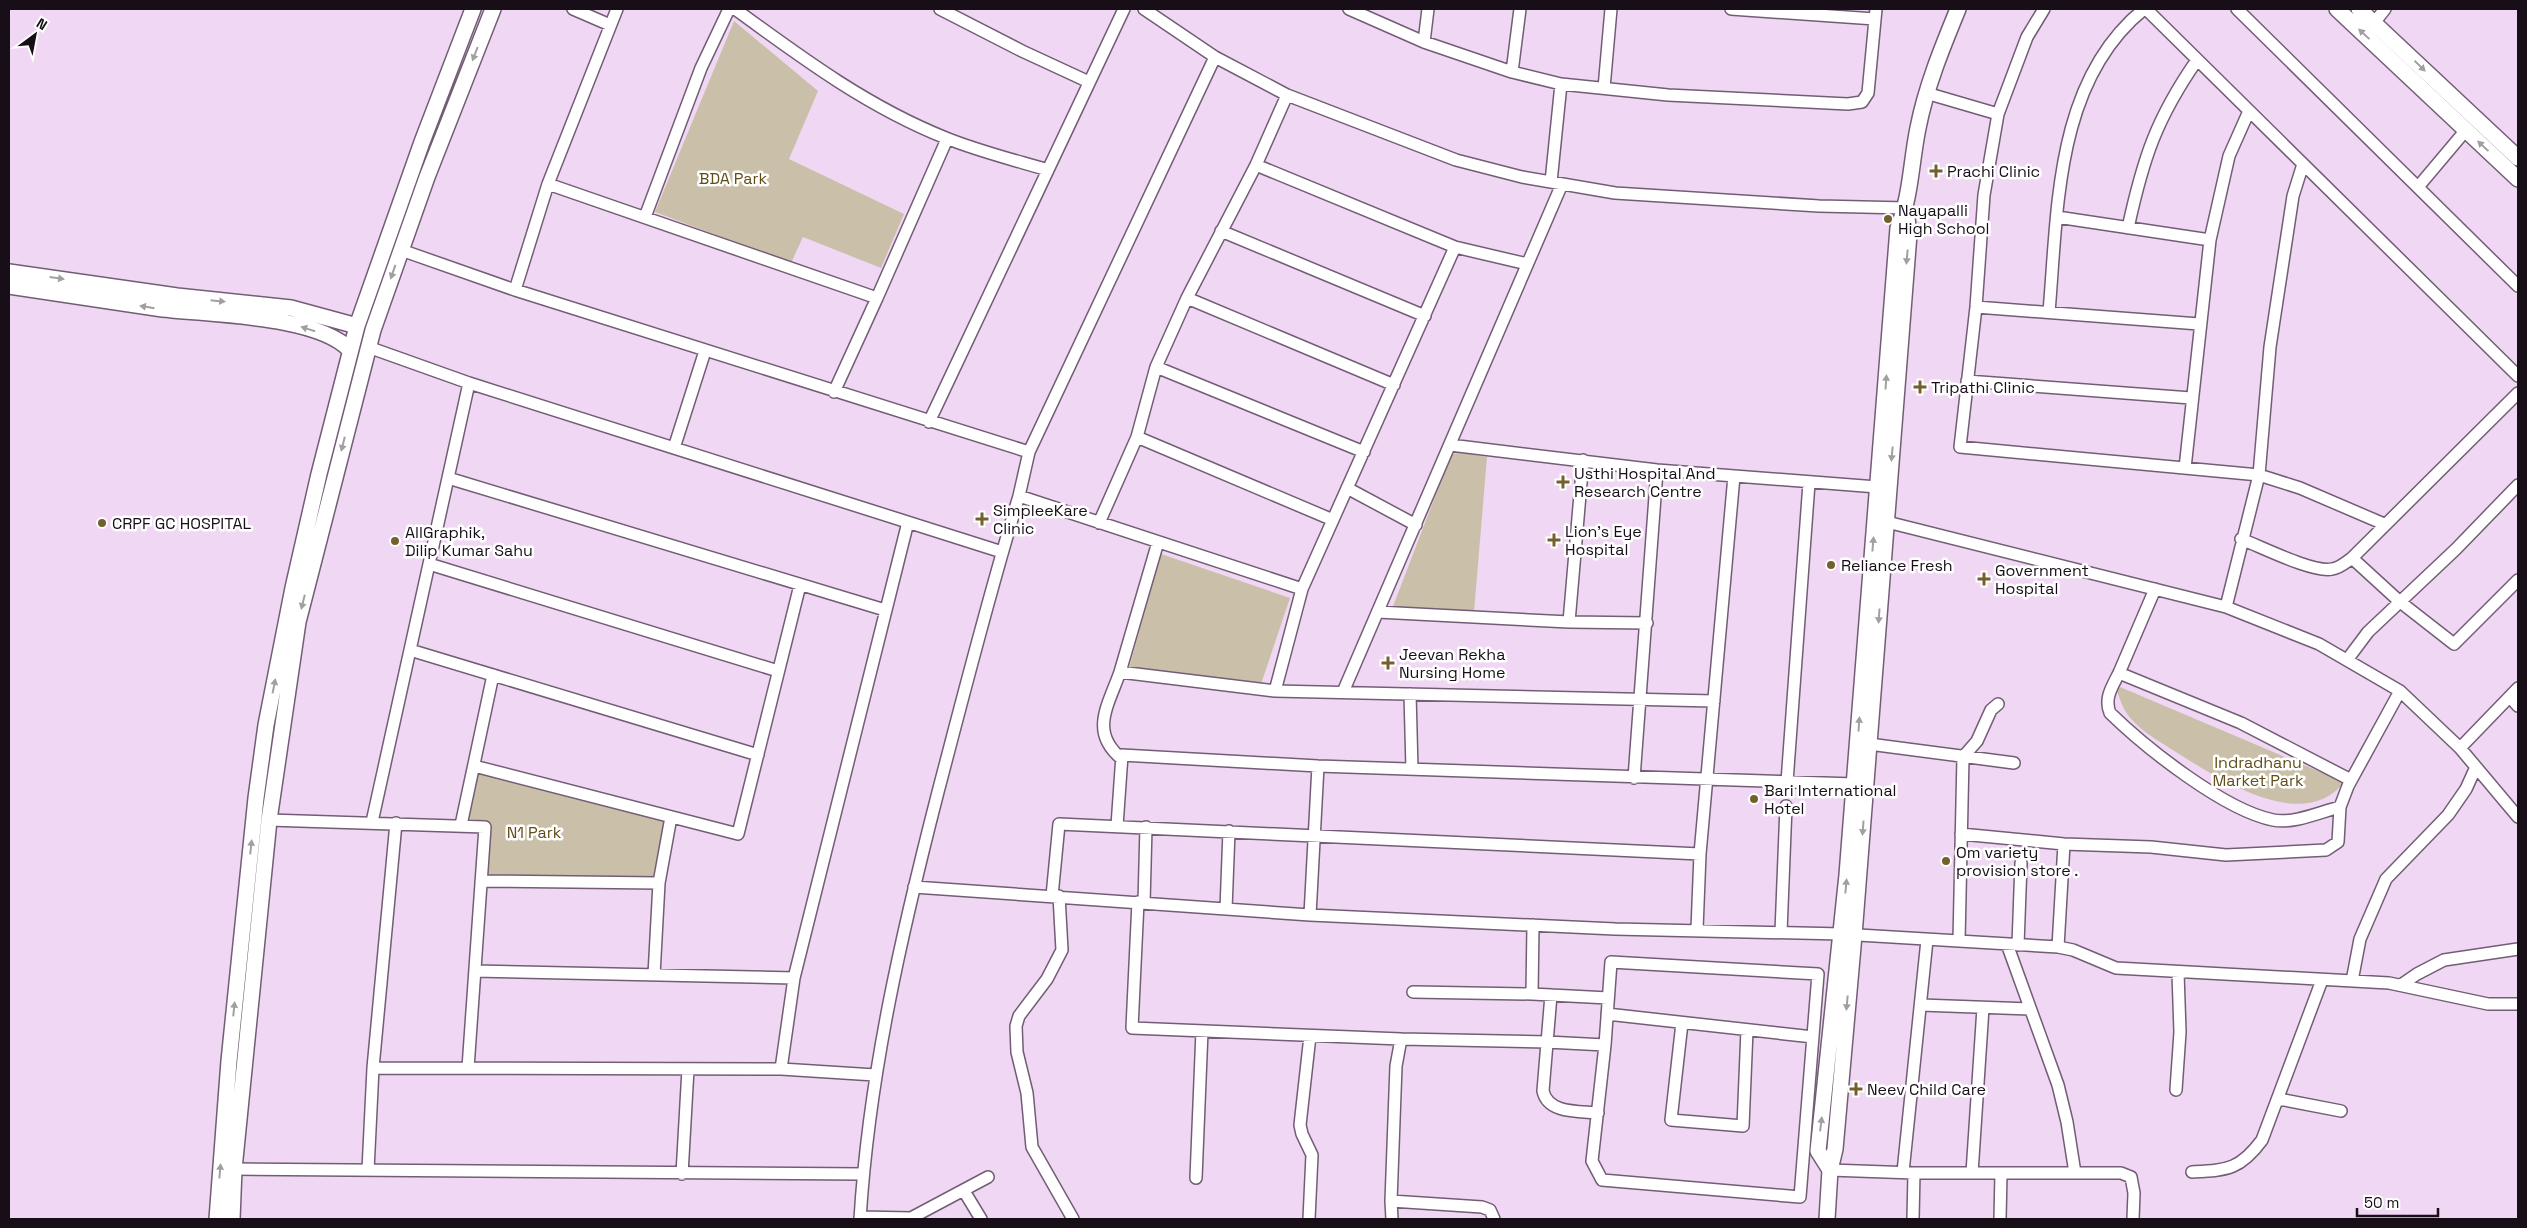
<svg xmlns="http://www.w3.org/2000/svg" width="2527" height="1228" viewBox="0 0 2527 1228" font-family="'Space Grotesk',sans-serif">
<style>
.green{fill:#cac0a9}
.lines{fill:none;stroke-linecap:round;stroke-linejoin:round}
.minor-casing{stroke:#725d75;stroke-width:14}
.tertiary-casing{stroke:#725d75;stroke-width:18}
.minor{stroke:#fff;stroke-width:11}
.tertiary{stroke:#fff;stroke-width:15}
.oneway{fill:#a29fa3}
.poi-dot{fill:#73602e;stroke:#fff;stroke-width:2}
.labels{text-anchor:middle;stroke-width:5;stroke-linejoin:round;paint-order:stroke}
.poi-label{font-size:16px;fill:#170e18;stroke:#fff;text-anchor:start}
.park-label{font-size:16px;fill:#614d16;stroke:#fff}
</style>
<rect width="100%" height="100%" fill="#f0d7f3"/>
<path class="green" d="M734,21L818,91L789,159L904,214L881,268L803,237L791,263L655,212Z
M1460,452L1487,457L1474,612L1392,609L1451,455Z
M1161,554L1290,598L1261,684L1129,668Z
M2120,687L2344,782C2305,834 2220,780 2179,754C2164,744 2145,734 2133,721C2124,712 2121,702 2117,691Z
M474,766L671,817L659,883L481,881L485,827L461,825Z"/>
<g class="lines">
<g class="minor-casing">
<path id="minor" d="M573,9L610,25
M735,9C802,58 868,107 946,138C978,151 1014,160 1048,170
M940,9L1022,51L1089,82
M1144,9L1215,57L1287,95L1456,160L1522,177L1615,193L1819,206L1906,208
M1349,9L1424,42L1512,72
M1520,9L1512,72L1561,84
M1731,9L1875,19
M2044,9L2027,37L1998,114L1984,195L1976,307L1960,447L2259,475L2226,607
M2146,9L2518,376
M2237,9L2518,286
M2374,23L2385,9
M1424,42L1428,9
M1604,88L1611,9
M1926,93L1998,114
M2303,164L2293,196L2270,347L2259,475L2300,488L2384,524
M1256,165L1455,247L1527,264
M1551,182L1561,84L1668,95L1848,104L1862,102L1868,93L1876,9
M548,184L877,298L834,392
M2418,187L2466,130
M645,217L701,68L729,9
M2057,217L2210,240L2229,156L2249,111
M2128,228C2143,159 2156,119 2197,60
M1221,231L1425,316
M401,250L515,290L1029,452
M515,290L548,184L617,9
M877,298L947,139
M1187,298L1394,385
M1976,307L2199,324
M2049,312C2058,208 2055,81 2144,9
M368,347L469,383L1002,552
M1156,367L1364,452
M1967,381L2191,398
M929,422L1124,9
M1137,437L1333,520
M1450,445L1657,470L1877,487
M674,448L705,351
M1583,460L1569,622L1647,623
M2185,468L2210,240
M448,478L885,610
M1347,488L1416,525
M1019,496L1029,452L1215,57
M1879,520L2226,607L2319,644L2400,691L2460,748L2518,817
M1099,523L1137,437L1156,367L1187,298L1256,165L1287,95
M2241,539C2262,547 2313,573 2332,569C2340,568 2346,562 2352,558L2518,393
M1158,542L1120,672L1275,691
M2352,558L2399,601L2454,644L2518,580
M429,564L778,671
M1302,589L1455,247
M2155,589L2119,673L2241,723L2351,780
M1378,612L1569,622
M410,650L758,755
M2347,660L2368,632L2456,549L2518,485
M1120,672C1108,706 1089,732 1122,759
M2119,673C2112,687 2104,698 2110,713C2146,748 2224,810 2273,820C2294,824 2320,812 2340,807
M1343,692L1562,184
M1410,694L1412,769
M2510,697L2518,706
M1869,744L2014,763
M2460,748L2518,688
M474,766L738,834L800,585
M1634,778L1657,470
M1787,782L1809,483
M269,820L485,827L468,1068
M372,822L469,383
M461,825L493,675
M1117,826L1122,755L1318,766L1854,784
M1961,834L2064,844L2151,847L2226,855L2326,850L2338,842L2340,807L2348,786L2400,691
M481,881L659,883
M914,887L1310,915L1615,929L1842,934L2058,947L2073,950L2116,968L2389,983L2488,1004H2518
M1052,896L1059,824L1700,854
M1059,896L1062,950L1047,979L1019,1016L1016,1026L1017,1052L1027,1093L1032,1147L1073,1219
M1138,902L1132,1028L1401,1039L1396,1066L1391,1201
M1144,903L1146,827
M1226,909L1229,831
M1310,915L1318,766
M1697,929L1700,854L1734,476
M1781,932L1786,806
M1959,941L1963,757L1977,741L1991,710L1998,704
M2007,944L2058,1085L2067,1122L2075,1173
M2018,945L2021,863
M2058,947L2064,844
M475,971L794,978
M654,975L659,883L671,817
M2352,981L2360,939L2386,879L2448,815L2466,789L2476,767
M2401,985L2417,974L2444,960L2518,949
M1413,992L1532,994L1608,998
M1532,994L1533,925
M1551,995L1543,1091C1548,1114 1579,1111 1598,1113
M1921,1005L2030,1009
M1607,1014L1813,1037
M1682,1023L1671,1120L1743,1126L1747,1030
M1401,1039L1547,1042L1605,1045L1592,1161L1602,1180L1800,1197L1818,974L1611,962L1605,1045
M373,1068L781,1069L875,1075
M781,1069L794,978L908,522
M2176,1090L2180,1032L2178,973
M2279,1099L2341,1111
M234,1169L863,1174
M368,1170L373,1068L396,823
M1830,1170L1914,1173H2121L2131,1177L2134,1193L2133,1219
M1903,1172L1927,940
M2192,1172C2227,1170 2240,1170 2262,1140L2322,980
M1972,1173L1983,1008
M682,1174L688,1069
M1196,1178L1202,1031
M964,1191L981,1219
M860,1217L911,1218L988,1177
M860,1219C869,1074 902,932 938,792C964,693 989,594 1019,496L1302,589L1275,691L1714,701
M1309,1219L1312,1155L1302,1134L1300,1125L1310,1036
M1392,1219L1391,1201L1482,1207L1490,1210L1494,1219
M1913,1219L1914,1173
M2000,1219L2001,1173"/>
</g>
<g class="tertiary-casing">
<path id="tertiary" d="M2337,9L2518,179
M2359,9L2518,158
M9,272L177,296L291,308L357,326
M9,286C58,293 107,301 156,308C205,315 316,314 350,350
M1830,1170L1818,1151L1847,875L1898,228C1911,196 1911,162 1918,128C1926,87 1942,48 1958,9
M217,1219L229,1061L256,798L266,725L293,588L319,474L357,326L422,142L473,9
M232,1219L234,1169L269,820L298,622L373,330L427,177L493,9
M1827,1219L1830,1170L1835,1149L1854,935L1909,234L1906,210"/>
</g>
<use href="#minor" class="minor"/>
<use href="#tertiary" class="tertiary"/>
</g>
<defs><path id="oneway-solid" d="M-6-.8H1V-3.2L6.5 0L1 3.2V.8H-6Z" transform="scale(1.25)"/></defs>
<g class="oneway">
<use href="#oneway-solid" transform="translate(2364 34) rotate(-137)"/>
<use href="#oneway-solid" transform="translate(475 54) rotate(111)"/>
<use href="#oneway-solid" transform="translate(2420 66) rotate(44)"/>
<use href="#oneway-solid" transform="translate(2483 146) rotate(-137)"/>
<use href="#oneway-solid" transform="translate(1907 257) rotate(95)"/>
<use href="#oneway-solid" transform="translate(393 272) rotate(109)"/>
<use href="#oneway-solid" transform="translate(57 278) rotate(8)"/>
<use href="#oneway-solid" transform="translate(218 301) rotate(6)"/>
<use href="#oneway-solid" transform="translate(147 307) rotate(-171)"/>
<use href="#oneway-solid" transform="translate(308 329) rotate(-162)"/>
<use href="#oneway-solid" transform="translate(1886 382) rotate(-86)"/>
<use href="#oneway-solid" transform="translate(343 444) rotate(104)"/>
<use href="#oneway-solid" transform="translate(1892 454) rotate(95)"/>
<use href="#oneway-solid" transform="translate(1873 544) rotate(-85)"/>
<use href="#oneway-solid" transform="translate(303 602) rotate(104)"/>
<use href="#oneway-solid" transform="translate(1879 616) rotate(94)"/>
<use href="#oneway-solid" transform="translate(274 686) rotate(-79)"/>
<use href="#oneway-solid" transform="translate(1859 724) rotate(-86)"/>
<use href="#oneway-solid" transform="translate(1863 828) rotate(94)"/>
<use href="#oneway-solid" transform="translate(251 847) rotate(-84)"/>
<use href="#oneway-solid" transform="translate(1846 886) rotate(-85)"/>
<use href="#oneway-solid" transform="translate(1847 1003) rotate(95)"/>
<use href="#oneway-solid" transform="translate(234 1009) rotate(-84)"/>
<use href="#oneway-solid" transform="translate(1821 1124) rotate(-83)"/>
<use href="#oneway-solid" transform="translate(220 1171) rotate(-85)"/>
</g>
<g class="poi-dot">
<path d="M1933.5 163.5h5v5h5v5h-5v5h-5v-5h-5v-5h5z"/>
<circle cx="1888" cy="219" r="5"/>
<path d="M1917.5 379.5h5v5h5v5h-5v5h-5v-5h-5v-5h5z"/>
<path d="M1560.5 474.5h5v5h5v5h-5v5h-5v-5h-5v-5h5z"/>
<path d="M979.5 511.5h5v5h5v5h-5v5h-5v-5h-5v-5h5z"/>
<circle cx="102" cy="523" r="5"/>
<path d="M1551.5 532.5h5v5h5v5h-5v5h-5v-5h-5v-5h5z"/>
<circle cx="395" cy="541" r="5"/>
<circle cx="1831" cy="565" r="5"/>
<path d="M1981.5 571.5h5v5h5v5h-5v5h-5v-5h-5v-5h5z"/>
<path d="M1385.5 655.5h5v5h5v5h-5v5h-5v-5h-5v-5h5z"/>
<circle cx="1754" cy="799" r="5"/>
<circle cx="1946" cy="861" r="5"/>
<path d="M1853.5 1081.5h5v5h5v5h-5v5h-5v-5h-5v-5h5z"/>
</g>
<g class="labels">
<g class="poi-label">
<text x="1947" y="177">Prachi Clinic</text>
<text x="1898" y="216">Nayapalli<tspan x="1898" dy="18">High School</tspan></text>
<text x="1931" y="393">Tripathi Clinic</text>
<text x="1574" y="479">Usthi Hospital And<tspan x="1574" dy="18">Research Centre</tspan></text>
<text x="993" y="516">SimpleeKare<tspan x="993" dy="18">Clinic</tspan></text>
<text x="112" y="529">CRPF GC HOSPITAL</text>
<text x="1565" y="537">Lion's Eye<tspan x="1565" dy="18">Hospital</tspan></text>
<text x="405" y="538">AllGraphik,<tspan x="405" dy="18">Dilip Kumar Sahu</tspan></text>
<text x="1841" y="571">Reliance Fresh</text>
<text x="1995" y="576">Government<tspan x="1995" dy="18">Hospital</tspan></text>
<text x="1399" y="660">Jeevan Rekha<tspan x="1399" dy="18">Nursing Home</tspan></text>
<text x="1764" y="796">Bari International<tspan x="1764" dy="18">Hotel</tspan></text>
<text x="1956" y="858">Om variety<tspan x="1956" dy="18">provision store .</tspan></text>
<text x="1867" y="1095">Neev Child Care</text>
</g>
<g class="park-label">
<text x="733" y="184">BDA Park</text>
<text x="2258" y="768">Indradhanu<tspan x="2258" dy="18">Market Park</tspan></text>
<text x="534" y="838">N1 Park</text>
</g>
</g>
<rect width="2527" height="1228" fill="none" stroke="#170e18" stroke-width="20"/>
<g transform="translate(35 35) rotate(32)" stroke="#ffffff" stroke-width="4" paint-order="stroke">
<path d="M0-4L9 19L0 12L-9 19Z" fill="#170e18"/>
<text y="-8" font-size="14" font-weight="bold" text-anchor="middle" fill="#170e18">N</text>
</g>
<path d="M2357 1208v8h81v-8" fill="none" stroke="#170e18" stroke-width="2.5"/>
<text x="2364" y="1208" font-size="15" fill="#170e18" stroke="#ffffff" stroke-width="4" paint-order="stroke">50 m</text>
</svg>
